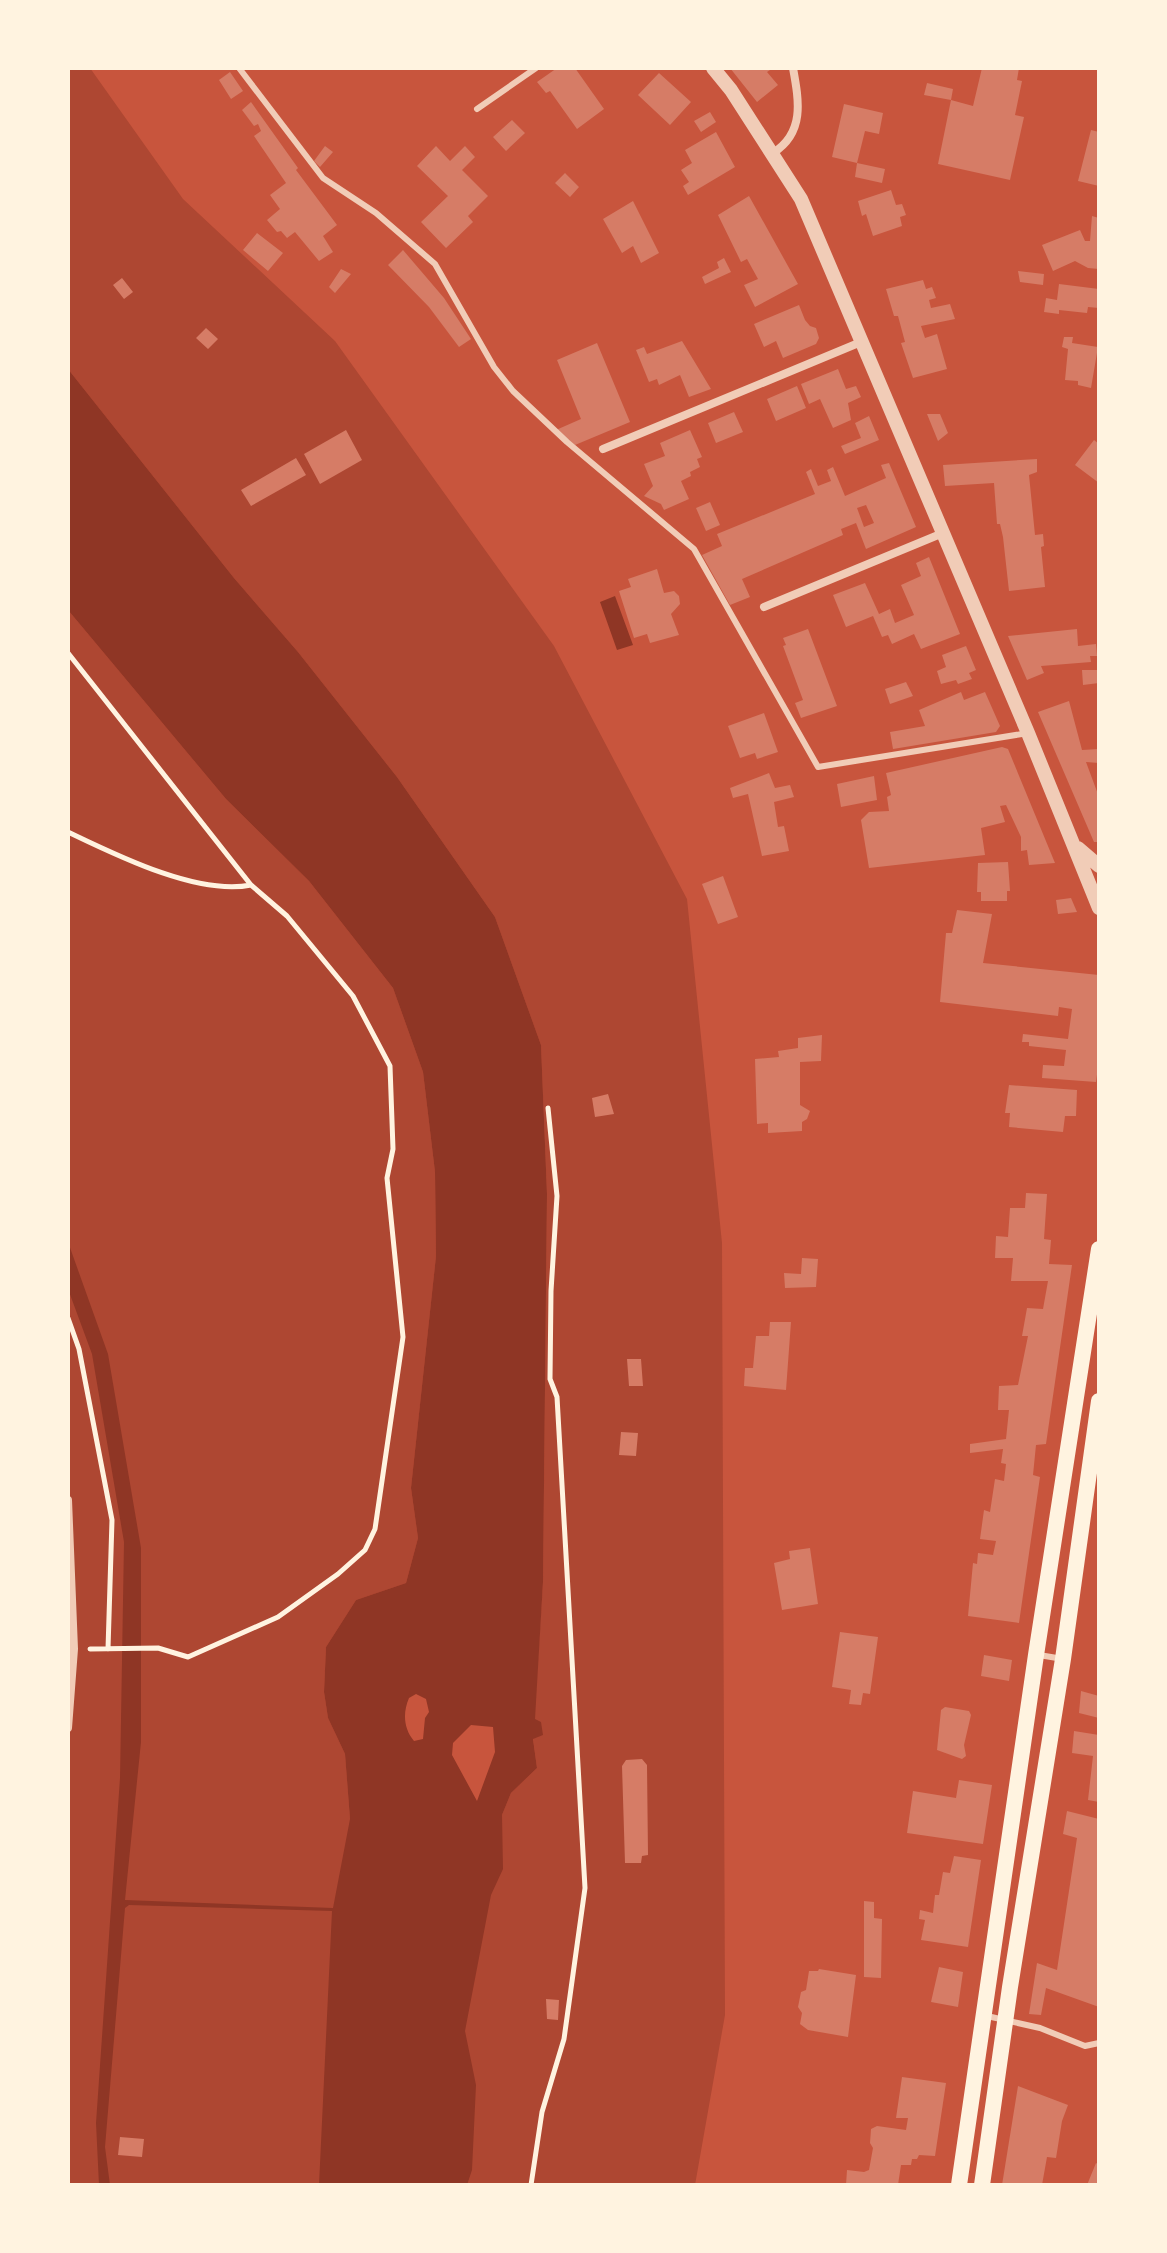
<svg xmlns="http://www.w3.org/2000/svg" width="1167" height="2253" viewBox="0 0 1167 2253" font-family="Manrope,sans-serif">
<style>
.green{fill:#ae4732}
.water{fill:#8f3625;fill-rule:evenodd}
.building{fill:#d67c66;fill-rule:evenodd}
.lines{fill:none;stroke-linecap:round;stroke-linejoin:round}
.path{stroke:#fff3e0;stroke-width:5}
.service{stroke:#f1ccb7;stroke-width:6}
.minor{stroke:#f1ccb7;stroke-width:8}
.tertiary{stroke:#f1ccb7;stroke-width:14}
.secondary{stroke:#fff3e0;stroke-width:16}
</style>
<rect width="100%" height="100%" fill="#c8553d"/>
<path class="green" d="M68,68H90L183,199L335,341L554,646L687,899L722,1243L725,2015L695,2185H68V1773L74,1649L68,1500V610L226,799L309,881L393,988L423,1072L435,1172L436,1256L411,1488L418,1538L406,1583L356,1600L326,1647L324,1692L328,1718L345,1754L350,1819L502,1815L511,1793L537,1768L533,1738L543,1582L547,1194L541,1045L495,917L397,777L298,652L234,578L68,369Z"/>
<path class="water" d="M68,369L234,578L298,652L397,777L495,917L541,1045L547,1194L543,1582L535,1719L541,1722L543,1735L533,1739L537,1768L511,1793L502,1815L503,1869L491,1895L465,2031L476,2085L472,2170L467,2185H319L332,1911L129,1905L125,1908L105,2147L110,2185H99L96,2123L120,1778L124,1542L92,1354L68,1289V1242L108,1354L141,1548V1742L125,1900L333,1908L350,1819L345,1754L328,1718L324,1692L326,1647L356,1600L406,1583L418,1538L411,1488L436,1256L435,1172L423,1072L393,988L309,881L226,799L68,610ZM416,1694L426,1699L429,1712L425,1718L423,1739L414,1741C403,1728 403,1712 409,1698ZM471,1725L493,1727L495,1752L477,1801L452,1755L453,1743Z
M615,596L633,645L617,650L600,602Z"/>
<path class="building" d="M557,68H575L604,109L577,129L550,91L546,93L537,82Z
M730,68H773L767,72L778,85L757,102Z
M982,68H1019L1017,80L1022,81L1015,115L1024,117L1010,180L938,164L951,100L924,95L927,83L953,89L951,100L973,106Z
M230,72L243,91L231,99L219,80Z
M659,73L691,102L670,125L638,95Z
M251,102L298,168L296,170L337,225L323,236L333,252L319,261L295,232L287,238L281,231L277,232L267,220L280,209L270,195L286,183L254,136L261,131L258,124L254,126L242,110Z
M844,104L883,113L879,134L865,131L857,163L832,157Z
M710,112L716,122L701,132L694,121Z
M512,120L525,133L506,151L493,137Z
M1091,130L1099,132V186L1078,181Z
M716,132L735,167L688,195L683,186L689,182L681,170L692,163L685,150Z
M325,146L333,152L320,167L314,161Z
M436,146L450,161L465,146L475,157L462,170L488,196L468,216L473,222L446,248L421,222L448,196L417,166Z
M857,163L885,169L882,183L855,177Z
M565,173L579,187L570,197L555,183Z
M891,190L896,205L902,204L906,215L900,217L902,226L873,236L866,214L862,216L858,201Z
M749,196L798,284L755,307L744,285L758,279L747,259L741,262L718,215Z
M633,201L659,253L641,263L633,246L622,253L603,219Z
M1092,216L1099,218V269L1088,268L1075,261L1053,271L1042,245L1080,230L1085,241H1090Z
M257,233L283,253L268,271L243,250Z
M403,250L444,298L471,339L459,347L429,307L388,265Z
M724,258L731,272L705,284L702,277L719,268L717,262Z
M341,269L351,274L335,293L329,287Z
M1018,271L1044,274L1043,285L1020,282Z
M122,278L133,292L124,299L113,285Z
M923,280L926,289L932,287L936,298L929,300L931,308L950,304L955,319L921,326L925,338L937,334L947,369L913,378L901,343L905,342L898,316H894L886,289Z
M1059,284L1099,289V308L1088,307L1087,313L1059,310V314L1044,312L1046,298L1057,300Z
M799,305L805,320L810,326L816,328L819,338L816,344L783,358L776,341L764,347L754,324Z
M206,328L218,339L208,349L196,338Z
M1064,337H1073L1072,343L1098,347L1091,388L1078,385V381L1065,380L1068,349L1062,347Z
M682,341L711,389L689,397L680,375L659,385L657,379L649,382L636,350L644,347L647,354Z
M597,343L630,422L575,445L556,430L581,419L557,360Z
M838,369L846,389L856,386L861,397L848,403L851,420L833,428L820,399L809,404L801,384Z
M797,386L806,408L776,421L767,399Z
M734,412L743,432L716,443L708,423Z
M927,414H940L948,433L938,441Z
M869,416L879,440L845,454L841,446L861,438L855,423Z
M346,430L362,460L320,484L304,454Z
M690,430L702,457L697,459L700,467L690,472L691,476L681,481L689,499L664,510L661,504L644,496L653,486L644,464L665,456L660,443Z
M1094,440L1099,444V483L1075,465Z
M296,458L306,475L251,506L241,490Z
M1037,459V472L1029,475L1035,535L1043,534L1044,546L1041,547L1045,587L1009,591L1003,537L1000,524H997L994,483L945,486L943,465Z
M889,463L916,527L866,549L856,523L841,529L843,535L742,579L750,597L730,605L702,555L722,546L717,534L815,494L806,472L811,469L818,486L831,481L827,470L833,467L845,496L886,478L881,465ZM866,505L874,523L864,527L857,508Z
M710,502L720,525L706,531L696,508Z
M929,557L960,634L921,649L914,634L892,644L888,635L882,637L873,616L846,627L833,595L865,583L879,614L890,609L895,623L914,615L901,585L921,576L916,563Z
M657,569L664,593L674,591L679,596L680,604L671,614L679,635L650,643L647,634L634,638L619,591L631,587L628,579Z
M808,629L837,706L801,718L795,703L803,700L783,646L786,645L783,638Z
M1077,629L1078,646L1096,644L1097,656H1090L1091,662L1041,666L1044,673L1027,680L1008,636Z
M966,646L976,670L969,673L972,679L958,684L956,680L941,684L937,671L946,667L942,655Z
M1082,670H1099V683L1083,685Z
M906,682L913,696L890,704L885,689Z
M961,692L964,700L985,692L1000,726L996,732L893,749L890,732L925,726L919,710Z
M1069,701L1082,750L1099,749V763L1086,762L1099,797V842H1094L1038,712Z
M764,713L778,752L757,759L755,753L740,758L728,726Z
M1002,747L1008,749L1055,863L1029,865L1027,850L1021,851V837L1006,805L1000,806L1005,822L981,828L985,855L869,868L861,820L869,812L889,811L887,797L891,795L886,773Z
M769,773L775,788L790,785L794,797L774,802L778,827L784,826L789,851L762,856L748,794L733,798L730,788Z
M874,776L877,800L841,807L837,784Z
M1008,862L1010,891H1007V901H981V892H977L978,863Z
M723,876L738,917L718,924L702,884Z
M1071,898L1077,912L1058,914L1056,900Z
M957,910L992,914L983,963L1099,975V1060L1096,1082L1042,1078L1043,1065L1064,1066L1066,1050L1029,1046V1042H1022L1023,1034L1068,1039L1072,1009L1059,1007L1058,1016L940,1002L946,933H952Z
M822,1035L821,1061L800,1062V1105L810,1111L807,1119L802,1122V1131L768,1133V1123L757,1124L755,1059L779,1057L778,1051L798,1048V1038Z
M1009,1085L1077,1090L1076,1116H1065L1063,1132L1009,1127L1010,1113H1005Z
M608,1094L614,1114L595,1117L592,1098Z
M1026,1193L1047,1194L1044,1239L1051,1240L1049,1264L1072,1265L1046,1444L1036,1445L1033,1475L1040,1477L1019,1623L968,1616L973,1563L977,1564L978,1553L993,1555L996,1541L980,1539L984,1510L990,1512L995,1479L1004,1481L1006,1464L1001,1463L1003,1449L970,1453V1444L1006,1439L1009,1410H998L999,1386L1018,1385L1028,1336H1022L1027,1308L1043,1309L1048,1281H1011L1013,1258H995L996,1236L1008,1237L1010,1208H1025Z
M802,1258L818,1259L816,1287L785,1288L784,1273L801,1274Z
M770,1322H791L786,1390L744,1386L745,1368H753L756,1336H769Z
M627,1359H641L643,1386H629Z
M621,1432L638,1433L636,1456L619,1455Z
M810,1548L818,1604L782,1610L774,1563L790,1559L789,1551Z
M840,1632L878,1637L870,1694L863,1693L861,1705L849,1704L851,1690L832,1687Z
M984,1655L1012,1660L1009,1681L981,1676Z
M1081,1691L1099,1696V1718L1079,1713Z
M945,1707L969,1711L971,1715L964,1745L966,1756L962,1759L937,1750L941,1710Z
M1074,1731L1099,1735V1802L1088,1800L1093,1756L1072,1753Z
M642,1759L647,1765L648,1855L642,1856L641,1863H625L622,1766L626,1760Z
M959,1780L992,1785L983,1844L907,1833L913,1791L956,1798Z
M1067,1811L1099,1819V2007L1046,1988L1041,2015L1029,2014L1037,1963L1057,1970L1077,1838L1063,1834Z
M954,1856L981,1860L968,1947L921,1940L925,1920L919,1919L920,1910L933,1913L935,1895H939L943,1872L950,1873Z
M864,1901L874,1902V1918L882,1919L881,1978L864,1977Z
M939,1967L963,1972L958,2007L931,2002Z
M819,1969L856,1975L848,2037L808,2030L800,2024L802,2013L798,2007L801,1992L806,1990L809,1971H818Z
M546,1999L559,2000L558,2020L547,2019Z
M902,2077L946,2083L935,2156L919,2155L917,2159H912L911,2165H901L898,2185H846L847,2170L864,2172L869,2170L873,2148L870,2143L871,2129L877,2126L906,2130L908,2118H896Z
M1018,2086L1068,2105L1062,2121L1056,2158L1047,2157L1042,2185H1002Z
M120,2137L144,2139L142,2157L118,2155Z
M1096,2163L1099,2165V2185H1087Z"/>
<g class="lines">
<path class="path" d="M68,653L251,885L287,916L353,996L390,1066L393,1149L387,1178L403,1337L375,1529L365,1550L338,1574L278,1617L188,1657L158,1648L90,1649
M68,832C116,855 198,896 251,885
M68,1318L79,1349L112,1520L108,1649
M531,2185L542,2112L564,2039L585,1888L557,1397L550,1379L551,1291L557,1196L548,1108"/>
<path class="service" d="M239,68L323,178L376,213L435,264L494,367L513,391L567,442L694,549L818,767L1028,733
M477,109L536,68
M1039,1655L1063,1659
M987,2016L1040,2028L1085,2046L1099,2043"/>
<path class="minor" d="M773,153C805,133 799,101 793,68
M603,449L861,342
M764,607L943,533
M68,1500L74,1649L68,1728"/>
<path class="tertiary" d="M713,68L731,90L801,199L1028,733L1099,908
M1078,848L1099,866"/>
<path class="secondary" d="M959,2185L1036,1655L1099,1249
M982,2185L1010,1987L1063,1659L1099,1401"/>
</g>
<rect width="1167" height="2253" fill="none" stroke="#fff3e0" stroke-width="140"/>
</svg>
